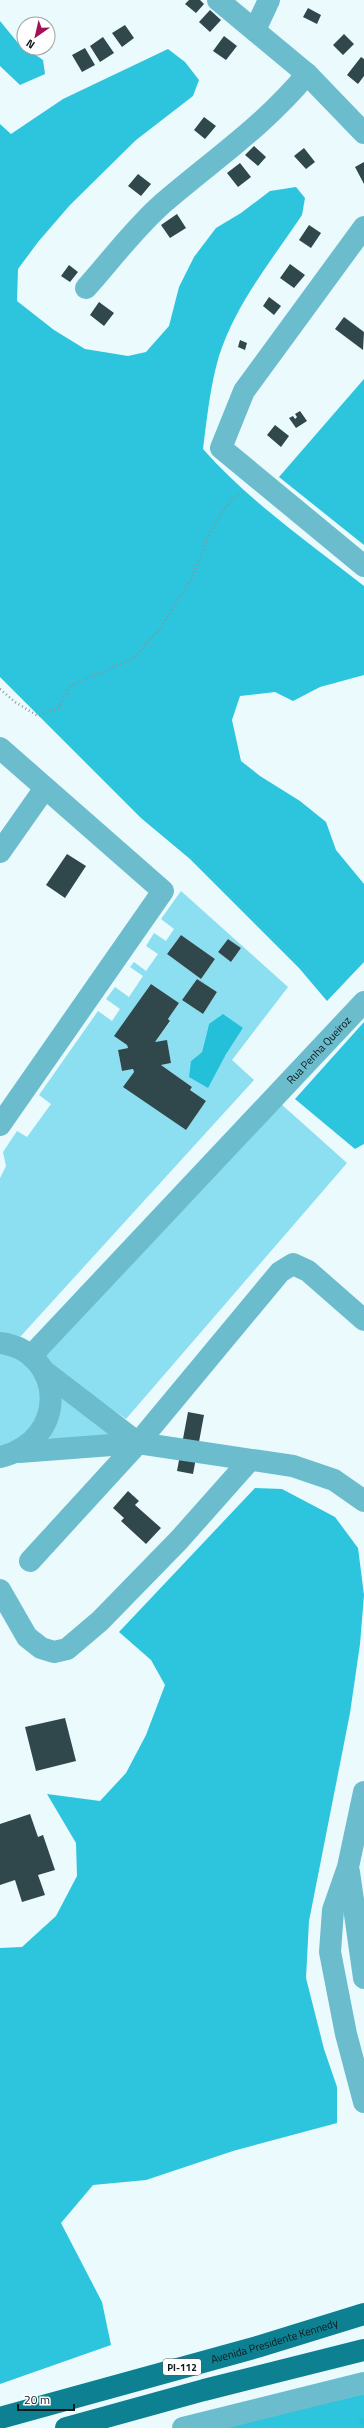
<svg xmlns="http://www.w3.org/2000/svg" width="364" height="2428" viewBox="0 0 364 2428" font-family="'Titillium Web',sans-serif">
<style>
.green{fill:#8cdff0;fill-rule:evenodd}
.forest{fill:#2dc4dd}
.water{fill:#24c0d9}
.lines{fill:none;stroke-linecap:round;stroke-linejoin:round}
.stream{stroke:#24c0d9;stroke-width:5.5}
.building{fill:#30474c}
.path{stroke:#889698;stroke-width:2.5;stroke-dasharray:1 3;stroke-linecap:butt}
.street{stroke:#6bbccc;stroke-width:22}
.primary{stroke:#0d8091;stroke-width:22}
.labels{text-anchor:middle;stroke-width:4;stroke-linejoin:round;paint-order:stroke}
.shield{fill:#fff;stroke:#575e5f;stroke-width:1}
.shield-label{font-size:10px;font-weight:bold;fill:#0f191b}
.street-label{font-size:11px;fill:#0f191b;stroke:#fff}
</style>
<rect width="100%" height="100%" fill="#eafafd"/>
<path class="green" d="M181,891L288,987L232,1060L254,1080L20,1337L0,1332V1178L6,1166L3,1152L17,1131L27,1137L51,1104L39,1095L98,1011L112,1021L120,1009L106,999L115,987L129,997L143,976L130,967L134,962L146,971L158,954L146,946L154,933L166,941L174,929L161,919ZM181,935L215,959L201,979L167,954ZM228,939L241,948L231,962L218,952ZM197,979L217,992L203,1014L182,1000ZM151,984L179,1003L168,1019L170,1022L155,1042L167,1041L171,1063L161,1065L192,1087L190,1090L206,1101L186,1130L124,1087L134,1072L133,1069L122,1071L118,1050L128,1048L127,1045L115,1036ZM209,1024L243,1028L225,1056L191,1061L202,1052Z
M280,1103L347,1163L126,1419L37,1359Z
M0,1350L33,1368L44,1397L37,1427L0,1449Z
M68,1395L119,1436L53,1443L48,1436L56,1399Z"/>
<path class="forest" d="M0,21L18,43L43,60L45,74L20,85L0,66Z
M168,49L185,62L199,80L193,96L136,140L70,205L38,242L18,269L17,301L54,330L85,349L128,356L146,352L169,326L179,287L194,257L216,228L241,213L270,191L296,187L305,198L302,215C272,260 236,303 219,356C210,386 207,419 203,449C250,502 309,543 364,586V675L320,687L293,701L275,692L240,696L232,720L241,761L260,776L300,801L326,822L336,850L364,884V962L327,1001L299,968L190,859L141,818L0,677V124L11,134L63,99Z
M364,379V545L279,477Z
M364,1022V1144L355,1149L295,1099Z
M255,1488L282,1489L335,1517L358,1548L364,1595L360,1644L350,1713L309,1921L306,1978L324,2049L337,2087V2123L233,2151L146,2180L93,2185L61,2223L102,2302L111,2345L0,2384V1948L22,1947L56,1916L77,1876L76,1843L47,1794L100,1801L126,1773L146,1735L165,1685L151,1660L119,1632Z
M364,2394V2428H221Z"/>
<path class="water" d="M223,1014L243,1028L225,1056L208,1088L189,1077L191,1061L202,1052L209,1024Z"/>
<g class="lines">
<path class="stream" d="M362,2421L364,2423"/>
</g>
<path class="building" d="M189,0H200L204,4L196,13L185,4Z
M308,8L321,15L317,24L303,17Z
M210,10L221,20L210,32L199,22Z
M125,25L134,38L122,47L112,33Z
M344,34L354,44L343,55L333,45Z
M224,36L237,46L226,60L213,51Z
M103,37L114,53L100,62L90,46Z
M85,48L95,65L82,72L72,55Z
M361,57L364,59V76L358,84L347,75Z
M204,117L216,126L205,139L194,130Z
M254,146L266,157L258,166L245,155Z
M304,148L315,162L306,169L294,156Z
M364,162V184L355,167Z
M240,163L251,177L238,187L227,173Z
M138,174L151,184L141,196L128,186Z
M177,214L186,228L170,238L161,225Z
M309,225L321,233L311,248L299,240Z
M290,264L305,275L294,288L280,278Z
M69,265L78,272L70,282L61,276Z
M269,297L281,306L274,315L263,306Z
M99,302L114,313L104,326L90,315Z
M344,317L364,332L363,350L335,329Z
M240,340L247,343L245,350L238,347Z
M300,411L307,421L296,428L289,418L293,416L295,419L297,417L295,414Z
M275,425L289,436L281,447L267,435Z
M67,854L86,866L65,898L46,885Z
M181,935L215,959L201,979L167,954Z
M228,939L241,948L231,962L218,952Z
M197,979L217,992L203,1014L182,1000Z
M151,984L179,1003L168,1019L170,1021L155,1042L167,1040L171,1063L161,1065L192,1087L190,1090L206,1101L186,1130L123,1087L134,1072L133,1069L122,1071L118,1050L128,1048L127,1045L114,1036Z
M188,1412L204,1415L193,1474L177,1471Z
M128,1491L139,1501L135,1505L161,1528L146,1544L121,1521L124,1518L113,1508Z
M65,1718L76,1761L36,1771L25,1727Z
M30,1814L38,1837L43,1835L55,1870L38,1875L45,1895L22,1902L15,1880L0,1885V1824Z"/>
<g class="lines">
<path class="path" d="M0,689L15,702L38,716L58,708L71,685L133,659L161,627L191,580L211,530L232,498L244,493
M359,1035L364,1040"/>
<g class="street">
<path d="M218,0L307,74L364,133"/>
<path d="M255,30L269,0"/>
<path d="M364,227L244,391L221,448L364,566"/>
<path d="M86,288C111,260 134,229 162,204C213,160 263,127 307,74"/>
<path d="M0,748L163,891L0,1125"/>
<path d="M0,852L45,788"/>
<path d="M0,1343C65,1351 70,1441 0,1457"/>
<path id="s1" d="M31,1356L364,1002"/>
<path d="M44,1371L138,1443"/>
<path d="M19,1452L138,1443L293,1466L334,1480L364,1501"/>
<path d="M30,1561L138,1443L280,1272L293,1264L308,1271L364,1320"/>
<path d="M0,1590L27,1637L41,1648L54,1652L67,1649L100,1621L179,1540L250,1460"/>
<path d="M364,1792L348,1867L333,1910L330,1952L346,2034L364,2102"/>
<path d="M349,1872L364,1978"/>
<path d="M183,2428L364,2383"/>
</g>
<g class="primary">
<path id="s2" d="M0,2418L257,2347L364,2314"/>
<path d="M66,2428L204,2390L364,2350"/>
</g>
</g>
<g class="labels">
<rect class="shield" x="163" y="2359" width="38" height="16" rx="3"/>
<g class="shield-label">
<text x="182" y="2371">PI-112</text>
</g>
<g class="street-label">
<text dy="4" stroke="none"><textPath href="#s1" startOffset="420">Rua Penha Queiroz</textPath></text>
<text dy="4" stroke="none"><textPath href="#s2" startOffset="285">Avenida Presidente Kennedy</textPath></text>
</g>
</g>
<g transform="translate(36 36) rotate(214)"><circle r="19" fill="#ffffff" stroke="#9fa3a4"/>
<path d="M0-3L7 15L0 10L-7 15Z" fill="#a31053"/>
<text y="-6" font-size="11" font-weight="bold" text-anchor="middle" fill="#0f191b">N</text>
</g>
<path d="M18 2404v6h56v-6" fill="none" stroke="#0f191b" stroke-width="2"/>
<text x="24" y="2404" font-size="12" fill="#0f191b" stroke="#ffffff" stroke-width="3" paint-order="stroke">20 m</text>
</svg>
